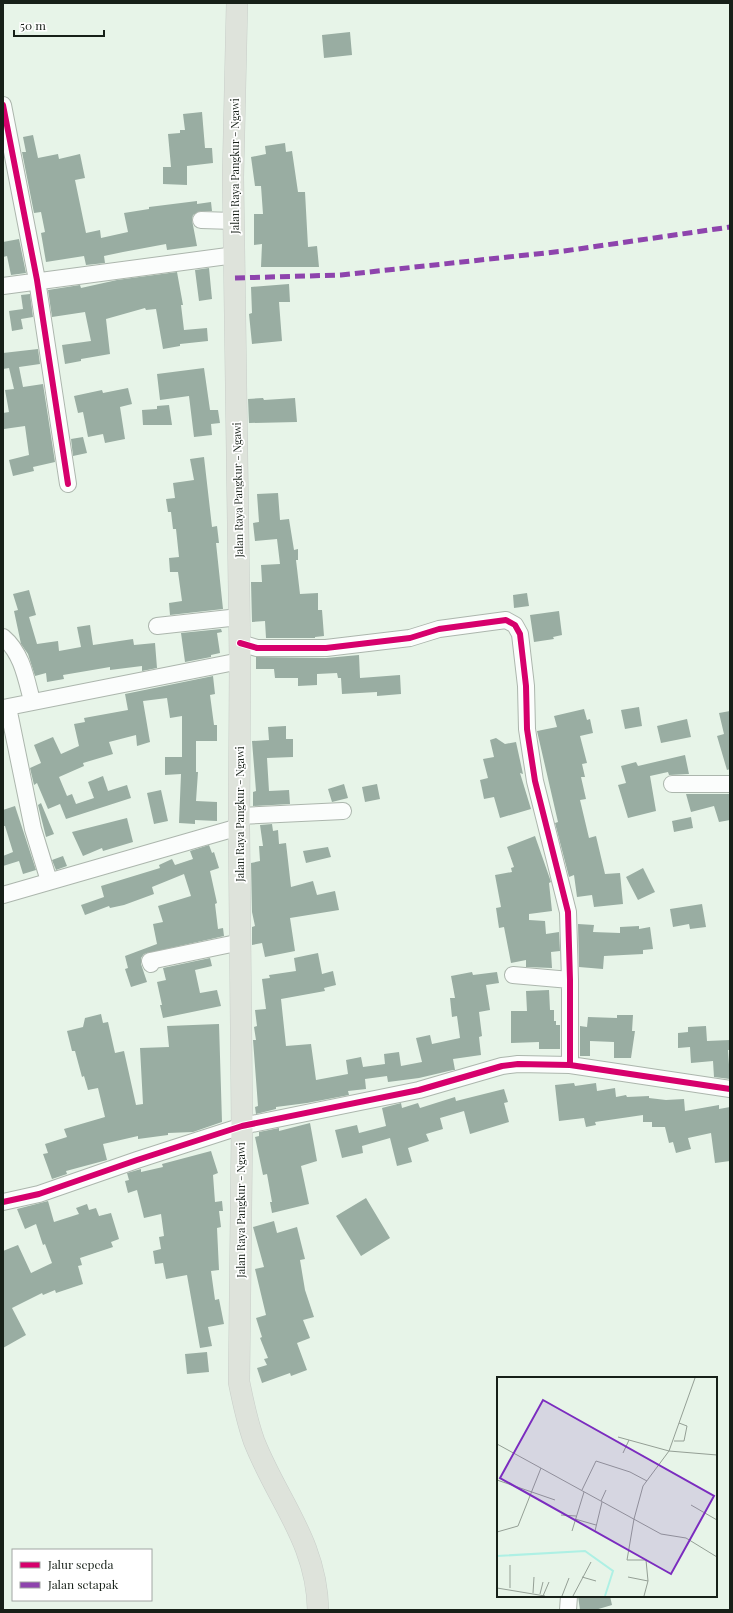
<svg xmlns="http://www.w3.org/2000/svg" width="733" height="1613" viewBox="0 0 733 1613" font-family="'Playfair Display',serif">
<style>
.building{fill:#99ada2}
.lines{fill:none;stroke-linecap:round;stroke-linejoin:round}
.minor-casing{stroke:#acb6ad;stroke-width:18}
.major-casing{stroke:#c8cec9;stroke-width:22}
.minor{stroke:#fbfdfc;stroke-width:16}
.major{stroke:#dee3db;stroke-width:21}
.quiet{stroke:#8e44ad;stroke-width:5;stroke-dasharray:10 5;stroke-linecap:butt}
.cycleway-casing{stroke:#fff;stroke-width:8}
.cycleway{stroke:#d6006c;stroke-width:6}
.labels{text-anchor:middle;stroke-width:3.5;stroke-linejoin:round;paint-order:stroke}
.street-label{font-size:11px;fill:#172018;stroke:#fff}
.inset-river{fill:none;stroke:#aef0e4;stroke-width:2}
.inset-road{fill:none;stroke:#949f95;stroke-width:1}
.view{fill:#7b2cbf;fill-opacity:0.15;stroke:#7b2cbf;stroke-width:2}
.inset-edge{fill:none;stroke:#172018;stroke-width:2}
</style>
<rect width="100%" height="100%" fill="#e7f4e8"/>
<path class="building" d="M350,32L352,55L324,58L322,35Z
M202,112L205,148H212L213,163L187,166V185L163,184V167H171L168,134L180,133V130H185L183,114Z
M33,135L38,158L58,154L59,159L80,154L85,178L75,180L86,233L100,230L101,238L128,232L124,213L149,209V207L197,201V204L211,202L212,211H201L193,215L192,220L197,246L167,250L166,244L123,252L104,256L105,263L86,265L84,256L46,262L41,233L45,232L41,212L34,213L22,152H26L23,137Z
M285,143L286,152L292,151L298,192H305L308,247L317,246L319,267H261L262,244L254,245V214H263L261,186H255L251,157L266,154L265,146Z
M19,239L26,273L11,275L7,256L3,257V242Z
M209,268L212,299L199,301L195,270Z
M177,272L183,305H181L184,330L207,328L208,341L180,344V346L163,349L156,309L146,310L145,308L106,319L110,354L81,359V361L65,364L62,345L91,341L85,312L52,317L48,290L80,285L81,288L117,280Z
M289,284L290,302H279L282,341L252,344L249,314L252,313L251,287Z
M30,294L33,317L21,319L23,329L12,331L9,311L23,309L21,295Z
M38,349L40,364L19,367L23,387L43,384L55,462L33,467L34,471L13,476L9,460L29,455L25,426L4,429L3,413L9,412L5,390L14,389L9,368L3,369V353Z
M204,368L210,410H218L220,423L211,424L212,435L194,437L189,396L160,400L157,374Z
M128,388L132,404L120,407L125,439L105,443L103,434L88,437L83,412L78,413L74,396L102,390L103,393Z
M263,398L264,400L295,398L297,422L249,423L248,399Z
M169,405L172,425H143L142,410L157,409V406Z
M83,437L87,453L73,456L71,439Z
M204,457L212,527L217,526L219,543H216L223,609L170,615L169,603L182,601L178,572H170L169,558L179,557L176,529H173L171,512H168L166,499L175,498L173,483L194,480L190,459Z
M278,493L280,520L289,519L294,550L298,549V560H296L300,594L318,593V610H322L324,636L315,637V638H266L265,621L252,622L251,582H262L261,565L280,564L277,539L255,541L253,523L259,522L257,494Z
M29,590L36,615L29,617L37,644L58,641L59,651L81,647L77,627L90,625L93,645L133,639L134,645L155,643L157,668L142,671V666L110,670V667L63,675L64,679L47,682L46,673L35,676L28,654L21,644L14,611L18,610L13,594Z
M527,593L529,606L514,608L513,595Z
M559,611L562,635L553,637L554,639L534,642L530,615Z
M221,629L222,632L217,633L220,653L211,655V657L185,662L181,633Z
M359,655L360,678L400,675L401,694L377,696V692L342,694L341,678H338L337,673L317,674V685L298,686V678H275L274,669H256V657L326,658Z
M213,676L215,694L210,695L214,725H217V741H196V772H198L196,801L217,802V821L195,820V824L179,823L181,774L165,775V757H182V716L170,718L167,698L143,701L150,742L137,746L136,735L109,742L113,754L83,763L84,766L59,777L67,796L72,794L76,804L94,798L88,782L103,776L108,791L127,785L131,798L66,819L60,804L48,809L37,783L34,785L30,768L41,763L34,745L53,737L61,754L79,746L74,724L85,722L84,718L128,710L125,694Z
M639,707L642,726L625,729L621,710Z
M584,709L587,720L590,719L593,733L580,736L587,763L582,764L585,777H581L586,799L580,800L589,838L596,836L605,874L620,873L623,904L594,907L592,895L577,897L574,875L569,877L555,823L558,822L537,731L557,727L554,716Z
M730,711V769L727,770L717,736L724,734L719,713Z
M687,719L691,737L661,743L657,726Z
M286,726V739H293V757L267,758L269,791L289,790L290,804L253,806V792L256,791L252,741L269,740L268,727Z
M496,738L505,744L516,742L523,774L520,773L531,809L500,818L494,797L484,799L480,780L488,778L483,759L494,757L490,740Z
M685,755L689,774L669,775L668,772L650,776L656,811L628,818L618,785L626,783L621,766L636,762L638,766Z
M344,784L348,798L332,802L328,789Z
M377,784L380,799L365,802L362,787Z
M161,790L168,821L154,824L147,793Z
M686,794H730V820L719,822L714,806L691,812Z
M41,803L54,834L46,837L38,805Z
M15,806L36,870L23,874L19,861L3,866V856L13,852L5,826H3V810Z
M691,817L693,828L674,832L672,821Z
M127,818L133,842L103,851L102,848L83,856L72,832Z
M272,824L273,831L278,830L279,844L286,843L291,887L313,881L317,895L335,891L339,910L290,918L295,951L265,957L262,943L252,945V927L255,926L252,912L251,863L260,861L259,846H263L260,825Z
M535,836L551,882L549,883L552,911L529,914V920L545,921L546,934L559,932L560,951L551,952L552,968L526,967V960L511,963L504,927L499,928L496,908L501,907L495,875L512,872L511,868L514,867L507,847Z
M209,845L212,853L214,852L219,868L210,871L217,903L215,904L218,929L223,928L224,936L144,954L141,958V964L147,982L131,987L125,969L128,968L125,956L157,944L153,924L163,922L158,906L191,896L184,874L152,887L154,894L124,905L110,908L109,906L85,915L81,905L104,897L101,886L160,868L159,865L172,859L175,865L193,859L190,851Z
M328,847L331,857L306,863L303,851Z
M63,856L67,866L56,870L52,860Z
M643,868L655,892L638,900L626,877Z
M702,904L706,927L690,929L689,924L673,927L670,909Z
M578,924L594,925L593,932L620,933V927L639,926V929L650,927L653,949L643,950V954L604,956L603,969L579,967Z
M318,953L322,974L333,971L336,985L324,988L325,991L281,999L286,1046L311,1044L316,1080L348,1074L346,1060L361,1057L363,1067L385,1064L384,1054L399,1052L401,1066L422,1062L416,1038L430,1035L432,1044L460,1038L457,1016L452,1017L450,998H455L451,976L472,972L473,975L497,972L499,983L486,985L490,1010L479,1012L482,1036L479,1037L481,1055L453,1059L455,1070H453L419,1078L388,1082L387,1076L365,1079L366,1089L348,1091L349,1095L307,1103L276,1107V1109L256,1114L255,1107L258,1106L253,1040H256L254,1027L257,1026L255,1010L266,1009L262,979L270,978L269,975L296,971L294,958Z
M210,958L212,966L195,970L200,993L217,990L221,1006L163,1018L160,1005H162L157,982L166,980L163,968Z
M549,990L550,1010H554V1021H556V1025H560V1049H539V1042L511,1043V1011H527L526,991Z
M101,1014L103,1023L108,1022L115,1053L124,1051L136,1105L143,1104L140,1048L169,1047L167,1026L219,1024L222,1122L193,1132L168,1133V1135L138,1139V1136L103,1144L107,1160L66,1171L67,1174L52,1179L43,1154L48,1153L45,1144L67,1137L64,1129L105,1117L98,1088L88,1090L84,1076L82,1077L75,1051H72L67,1031L83,1027L85,1018Z
M617,1015H633L632,1031H635L631,1058H614V1042L590,1041V1056H580V1026L587,1027L588,1017L617,1018Z
M706,1026L707,1041L730,1040V1050H728L730,1079L714,1077L713,1061L691,1063L690,1047L678,1048V1033L688,1032V1027Z
M574,1083L575,1086L596,1083L597,1091L615,1088L616,1097L626,1095L627,1097L649,1096V1098L666,1100L684,1099L685,1111L719,1105V1109L730,1107V1161L715,1163L711,1133L688,1138L691,1149L676,1153L673,1142L669,1143L665,1127H652V1122H643V1115L595,1122L596,1125L586,1127L584,1118L559,1121L555,1085Z
M504,1089L508,1102L504,1103L509,1122L470,1134L464,1111L440,1118L443,1129L426,1134L429,1141L408,1148L412,1162L397,1166L390,1138L362,1146L363,1153L342,1158L335,1130L357,1125L359,1133L386,1126L382,1108L401,1103L402,1108L418,1103L420,1108L455,1097L456,1101Z
M310,1123L317,1161L301,1166L309,1204L272,1213L270,1202H272L267,1174L263,1175L255,1137L259,1136V1132L279,1128V1131Z
M211,1151L218,1173L213,1175L215,1202L222,1201L223,1211H219L221,1227L217,1228L219,1270L211,1271L215,1300L219,1299L224,1324L208,1327L212,1346L200,1348L187,1275L166,1279L163,1263L155,1264L153,1251L161,1249L159,1237L164,1236L161,1214L144,1218L137,1190L128,1193L125,1181L129,1180L127,1173L141,1169V1172L163,1167L162,1164Z
M366,1198L390,1238L361,1256L336,1216Z
M48,1201L54,1222L79,1214L76,1208L87,1204L89,1210L96,1208L99,1216L111,1213L119,1239L111,1242L113,1247L80,1258L82,1265L78,1266L83,1284L56,1293L55,1290L43,1295L42,1293L12,1308L26,1335L3,1348V1251L18,1245L31,1273L52,1263L45,1244L43,1245L36,1224L25,1229L17,1209Z
M274,1221L277,1233L297,1227L305,1259L300,1260L305,1290L314,1317L303,1320L310,1338L297,1343L307,1370L291,1376L290,1373L262,1383L257,1368L267,1365L264,1359L268,1358L260,1338L262,1337L256,1318L266,1315L255,1269L264,1267L253,1227Z
M207,1352L209,1372L187,1374L185,1354Z
M578,1596H610L612,1605L595,1610H580Z"/>
<g class="lines">
<g class="minor-casing">
<path id="minor" d="M3,105L37,280L68,484
M201,220L234,221
M3,286L235,255
M157,626L239,617
M3,637C22,653 26,678 32,701
M240,643L257,648H326L410,638L439,629L506,620L515,625L520,634L526,686L527,729L535,781L568,912L570,980V1065
M8,707L33,829L49,881
M3,708L240,661
M672,784H730
M240,816L343,811
M3,895L239,827
M151,964L150,961L241,942
M513,975L570,980
M3,1202L39,1194L137,1160L242,1126L419,1090L502,1066L518,1064L570,1065L730,1089
M568,1610L569,1596"/>
</g>
<g class="major-casing">
<path id="major" d="M237,3L233,177L240,661L239,827L242,1126L239,1382C243,1402 247,1421 254,1441C277,1500 317,1542 318,1610"/>
</g>
<use href="#minor" class="minor"/>
<use href="#major" class="major"/>
<path class="quiet" d="M235,278L341,275L564,251L730,227"/>
<g class="cycleway-casing">
<path id="cycleway" d="M3,105L37,280L68,484
M240,643L257,648H326L410,638L439,629L506,620L515,625L520,634L526,686L527,729L535,781L568,912L570,980V1065
M3,1202L39,1194L137,1160L242,1126L419,1090L502,1066L518,1064L570,1065L730,1089"/>
</g>
<use href="#cycleway" class="cycleway"/>
</g>
<g class="labels">
<g class="street-label">
<text transform="translate(235 166) rotate(-90)" y="4">Jalan Raya Pangkur - Ngawi</text>
<text transform="translate(238 490) rotate(-91)" y="4">Jalan Raya Pangkur - Ngawi</text>
<text transform="translate(240 814) rotate(-90)" y="4">Jalan Raya Pangkur - Ngawi</text>
<text transform="translate(241 1210) rotate(-90)" y="4">Jalan Raya Pangkur - Ngawi</text>
</g>
</g>
<g transform="translate(497 1377)">
<rect width="220" height="220" fill="#e7f4e8"/>
<path class="inset-river" d="M0,179L88,174L116,194L108,219"/>
<path class="inset-road" d="M121,60L172,74L220,78M177,64H187L190,49L182,46M0,67L164,157L189,161L220,180M126,76L132,63M0,103L58,123M85,113L99,84L133,95L150,104M104,124L109,113M194,128L220,143M64,138L79,139M78,142L99,148M75,154L87,115M98,154L105,125M0,155L21,149L44,91M13,188V211M85,200L99,204M131,200L151,204M0,211L48,219M36,216L37,200M43,217L46,205M46,219L52,205M65,219L72,201M76,219L94,185M147,219L151,204L149,183H130L137,142L146,109L172,74L198,1"/>
<path class="view" d="M46,23L217,119L174,197L3,101Z"/>
<rect width="220" height="220" class="inset-edge"/>
</g>
<rect width="733" height="1613" fill="none" stroke="#172018" stroke-width="8"/>
<rect x="12" y="1549" width="140" height="52" fill="#ffffff" stroke="#a2a6a3"/>
<rect x="20" y="1562" width="20" height="6" fill="#d6006c" stroke="#a2a6a3"/>
<text x="48" y="1569" font-size="12" fill="#172018">Jalur sepeda</text>
<rect x="20" y="1582" width="20" height="6" fill="#8e44ad" stroke="#a2a6a3"/>
<text x="48" y="1589" font-size="12" fill="#172018">Jalan setapak</text>
<path d="M14 30v6h90v-6" fill="none" stroke="#172018" stroke-width="2"/>
<text x="20" y="30" font-size="12" fill="#172018" stroke="#ffffff" stroke-width="3" paint-order="stroke">50 m</text>
</svg>
